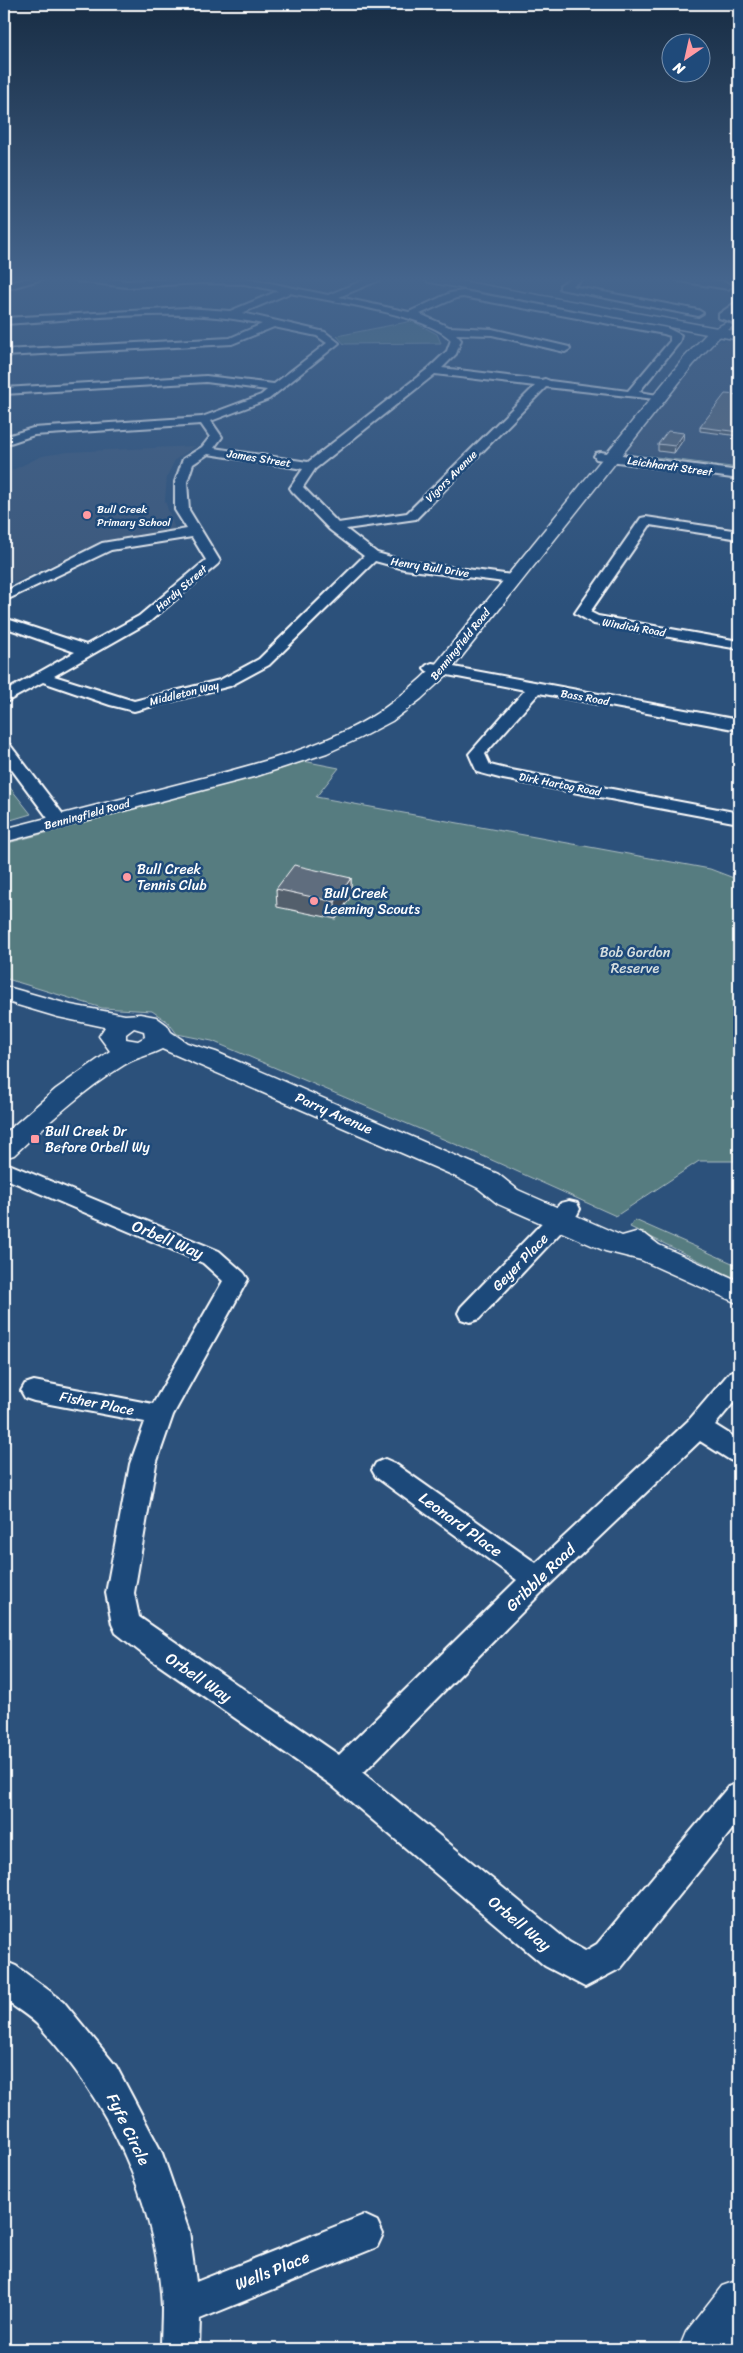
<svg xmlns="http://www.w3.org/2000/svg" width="743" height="2353" viewBox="0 0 743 2353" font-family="Sriracha,sans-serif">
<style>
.built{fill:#3b597c}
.green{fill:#577b80;stroke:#abbdc0}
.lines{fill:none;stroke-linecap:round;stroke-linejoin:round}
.minor-casing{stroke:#fff;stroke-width:4}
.major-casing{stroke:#fff;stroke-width:3}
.highway-casing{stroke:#fff;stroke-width:3}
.minor{fill:#1f4a7a;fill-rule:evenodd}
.major{fill:#1f4a7a;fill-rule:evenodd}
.highway{fill:#1f4a7a;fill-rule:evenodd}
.wall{fill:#525e6c;stroke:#fff}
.shaded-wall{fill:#424c58;stroke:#fff}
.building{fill:#5f6d7e;stroke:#fff}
.poi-dot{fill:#ff9aa2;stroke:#1f4a7a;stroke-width:2}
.labels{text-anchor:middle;stroke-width:5;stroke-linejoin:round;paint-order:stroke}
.far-street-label{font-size:11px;fill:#fff;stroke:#1f4a7a}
.far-poi-label{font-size:11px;fill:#fff;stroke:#1f4a7a;text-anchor:start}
.poi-label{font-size:14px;fill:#fff;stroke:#1f4a7a;text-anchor:start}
.park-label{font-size:14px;fill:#d5dedf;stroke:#1f4a7a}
.street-label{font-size:14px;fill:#fff;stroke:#1f4a7a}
.near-street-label{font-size:16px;fill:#fff;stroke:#1f4a7a}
</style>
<rect width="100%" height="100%" fill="#2c517b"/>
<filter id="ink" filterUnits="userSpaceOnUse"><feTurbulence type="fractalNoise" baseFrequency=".02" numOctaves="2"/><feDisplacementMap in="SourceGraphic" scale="10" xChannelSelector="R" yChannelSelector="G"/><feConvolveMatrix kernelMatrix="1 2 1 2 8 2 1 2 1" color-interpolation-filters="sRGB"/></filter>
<g filter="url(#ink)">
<path class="built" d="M719,341H739V467L632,452L627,448L707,348Z
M195,446L175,460L167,476L165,501L175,529L102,541L14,583L4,574V474L42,456L68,452Z"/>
<path class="green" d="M412,321L437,334L441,343L344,344L337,336Z
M649,456L739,468V474L650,461L647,460Z
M303,761L339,768L316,797L710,869L739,880V1161H699L616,1216L476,1153L212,1041L177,1034L168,1022L152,1011L102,1008L4,978V844L72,826L71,823Z
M4,780L31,814L4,822Z
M635,1220L739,1266V1280L630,1227Z"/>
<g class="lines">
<g class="minor-casing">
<path id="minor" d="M30,278H46L4,290V284Z
M72,278H98L127,281L191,278H245L328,295L369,278H382L380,280L339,297L409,312L450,293L463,291L667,328L681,335L679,343L639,392L664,396L666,398L664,400L546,387L416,519L346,529L377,553L405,561L512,575L519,579L517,582L512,583L404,569L375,561L269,665L230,686L134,711L110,705L43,682L4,703V692L75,652L4,627V618L86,645L139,616L206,560L192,537L111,550L4,601V592L102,543L187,529L175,510V482L183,459L202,447L210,437L201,424L34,435L4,445V437L33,428L202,417L261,395L267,390L206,382L4,394V388L206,376L274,384L327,343L317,336L274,327L232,344L4,356V350L230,338L262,324C180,306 88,319 4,324V318L186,308L230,311L278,291L245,284L202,283L127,287L77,281ZM290,293C327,301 428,314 451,340L447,351L429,368L308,462L214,448L222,437L211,421L269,399L339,343L325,332L242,313ZM463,297L664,334L670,336V341L628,391L550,381L545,379L541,380L442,368L456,354L461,340L456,334L492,335L565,352L570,349L569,347L492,329L449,327L420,314L456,298ZM435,374L535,386L407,513L338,523L303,487L315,469ZM208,454L303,469L290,488L292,491L330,530L364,556L259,659L220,680L134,701L54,676L149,622L218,564L220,561L189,510L187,482L193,464Z
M572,278H584L572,286L698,310L703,313L698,316L560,289V285Z
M674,278C687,277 723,278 733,286L728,289L679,281Z
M739,300V308L730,315L739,318V324L719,318V314Z
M600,452L739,471V479L596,459L594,456L596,453Z
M646,517L739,531V539L650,525L590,612L598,616L739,641V649L594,624L575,613L577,610L641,518Z
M432,663L739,720V730L539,693L485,754L490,765L506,769L739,813V823L503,779L477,772L469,754L525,690L427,671L424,668L427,665Z
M4,743L10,745L65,817L68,821L65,825H53L4,759Z
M4,1162L219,1251L244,1273L248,1279L173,1415L156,1464L134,1593L139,1617L339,1755L517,1580L376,1477L372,1470L376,1463L385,1459L394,1463L536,1563L689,1420L730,1372L739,1369V1396L715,1425L739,1440V1463L730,1460L700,1441L547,1587L363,1773L569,1942L585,1951L597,1944L728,1787L739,1783V1821L621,1968L585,1987L545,1966L330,1784L143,1654L116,1633L112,1624L106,1593L130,1464L145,1422L34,1401L25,1398L21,1391L25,1384L34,1381L153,1404L223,1281L203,1263L4,1178Z
M569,1201L577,1203L580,1209L577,1215L479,1319L470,1322L461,1319L458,1313L461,1307L561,1203Z
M4,1961L16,1966L63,2001L116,2066L162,2153L189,2231L196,2282L364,2215L377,2221L383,2234L377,2247L200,2319L199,2349H161C161,2335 162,2321 162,2307C157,2203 110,2103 40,2027C30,2016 15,2008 4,1999Z"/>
</g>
<g class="major-casing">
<path id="major" d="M423,278H459C453,284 429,284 423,278Z
M727,322L733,326L718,338L693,365L448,674L421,699L392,721L360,738L327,753L257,776L4,842V829C65,813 126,798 187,782C252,765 322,749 379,712C399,698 417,683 434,666L683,359L708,332Z
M4,986L71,1005L125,1015L140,1014L156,1017L167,1025L171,1032L187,1043L216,1052L470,1162L498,1174L518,1190L622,1236L636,1232L646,1235L659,1245L739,1281V1304L641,1260L605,1251L498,1204L478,1188L450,1174L162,1049C149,1056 136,1057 124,1065C83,1090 48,1123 14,1155L4,1158V1134L56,1089L110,1051L99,1036L105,1027L58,1017L4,1001ZM134,1028L144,1031L145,1037L138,1041L126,1039V1034Z"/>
</g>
<g class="highway-casing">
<path id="highway" d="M422,278H445L739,332V340L428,282Z
M739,2280V2341L733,2349H679L686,2332L722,2286Z"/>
</g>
<use href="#minor" class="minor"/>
<use href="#major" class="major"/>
<use href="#highway" class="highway"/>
</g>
<path class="wall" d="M739,395V436L700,431V427Z
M683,440L674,453L658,451V444Z
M351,878V896L336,919L277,907L276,889Z"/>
<path class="shaded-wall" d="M684,433L683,440L674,453L675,446Z
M351,878V896L336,919L335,902Z"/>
<path class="building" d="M725,394L739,395V432L700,427Z
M668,431L684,433L675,446L658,444Z
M294,865L351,878L335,902L276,889Z"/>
</g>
<linearGradient id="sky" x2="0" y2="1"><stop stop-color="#182d44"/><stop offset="0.46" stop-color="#45658d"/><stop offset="1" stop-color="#45658d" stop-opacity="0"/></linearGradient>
<rect width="743" height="607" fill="url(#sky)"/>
<g class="poi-dot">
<circle cx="87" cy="515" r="5"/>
<circle cx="127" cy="877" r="5"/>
<circle cx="314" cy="901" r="5"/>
<rect x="30" y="1134" width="10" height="10" rx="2.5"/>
</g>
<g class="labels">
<g class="far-street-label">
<text transform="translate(259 458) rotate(9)" y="4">James Street</text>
<text transform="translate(670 466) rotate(8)" y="4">Leichhardt Street</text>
<text transform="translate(451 476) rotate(-45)" y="4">Vigors Avenue</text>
<text transform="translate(430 567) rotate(9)" y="4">Henry Bull Drive</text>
<text transform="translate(181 588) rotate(-41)" y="4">Hardy Street</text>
<text transform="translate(634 627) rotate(10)" y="4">Windich Road</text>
<text transform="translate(460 644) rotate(-51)" y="4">Benningfield Road</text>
<text transform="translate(184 693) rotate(-14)" y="4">Middleton Way</text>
<text transform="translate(585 697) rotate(10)" y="4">Bass Road</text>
<text transform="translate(560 784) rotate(11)" y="4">Dirk Hartog Road</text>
<text transform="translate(87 814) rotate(-15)" y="4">Benningfield Road</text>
</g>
<g class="far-poi-label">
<text x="97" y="513">Bull Creek<tspan x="97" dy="13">Primary School</tspan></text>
</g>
<g class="poi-label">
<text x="137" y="874">Bull Creek<tspan x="137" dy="16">Tennis Club</tspan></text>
<text x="324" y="898">Bull Creek<tspan x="324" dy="16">Leeming Scouts</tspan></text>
<text x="45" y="1136">Bull Creek Dr<tspan x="45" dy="16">Before Orbell Wy</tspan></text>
</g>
<g class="park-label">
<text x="635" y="957">Bob Gordon<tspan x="635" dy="16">Reserve</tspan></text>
</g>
<g class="street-label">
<text transform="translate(334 1113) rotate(24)" y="5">Parry Avenue</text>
<text transform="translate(520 1262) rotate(-46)" y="5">Geyer Place</text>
<text transform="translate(97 1403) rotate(11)" y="5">Fisher Place</text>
</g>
<g class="near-street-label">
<text transform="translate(168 1239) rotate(23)" y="6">Orbell Way</text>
<text transform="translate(461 1524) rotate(36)" y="6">Leonard Place</text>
<text transform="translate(540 1577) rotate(-44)" y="6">Gribble Road</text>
<text transform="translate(199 1677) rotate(34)" y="6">Orbell Way</text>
<text transform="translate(520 1923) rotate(40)" y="6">Orbell Way</text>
<text transform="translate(129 2129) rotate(64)" y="6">Fyfe Circle</text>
<text transform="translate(272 2270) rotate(-22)" y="6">Wells Place</text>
</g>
</g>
<rect width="743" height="2353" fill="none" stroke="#1f4a7a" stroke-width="20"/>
<rect x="10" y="10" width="723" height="2333" fill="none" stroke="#fff" stroke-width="2" filter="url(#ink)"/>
<g transform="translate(686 58) rotate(214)"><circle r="24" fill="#1f4a7a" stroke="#7992af"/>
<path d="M0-4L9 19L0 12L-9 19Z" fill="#ff9aa2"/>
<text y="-8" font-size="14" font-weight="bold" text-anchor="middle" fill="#ffffff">N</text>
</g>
</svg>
